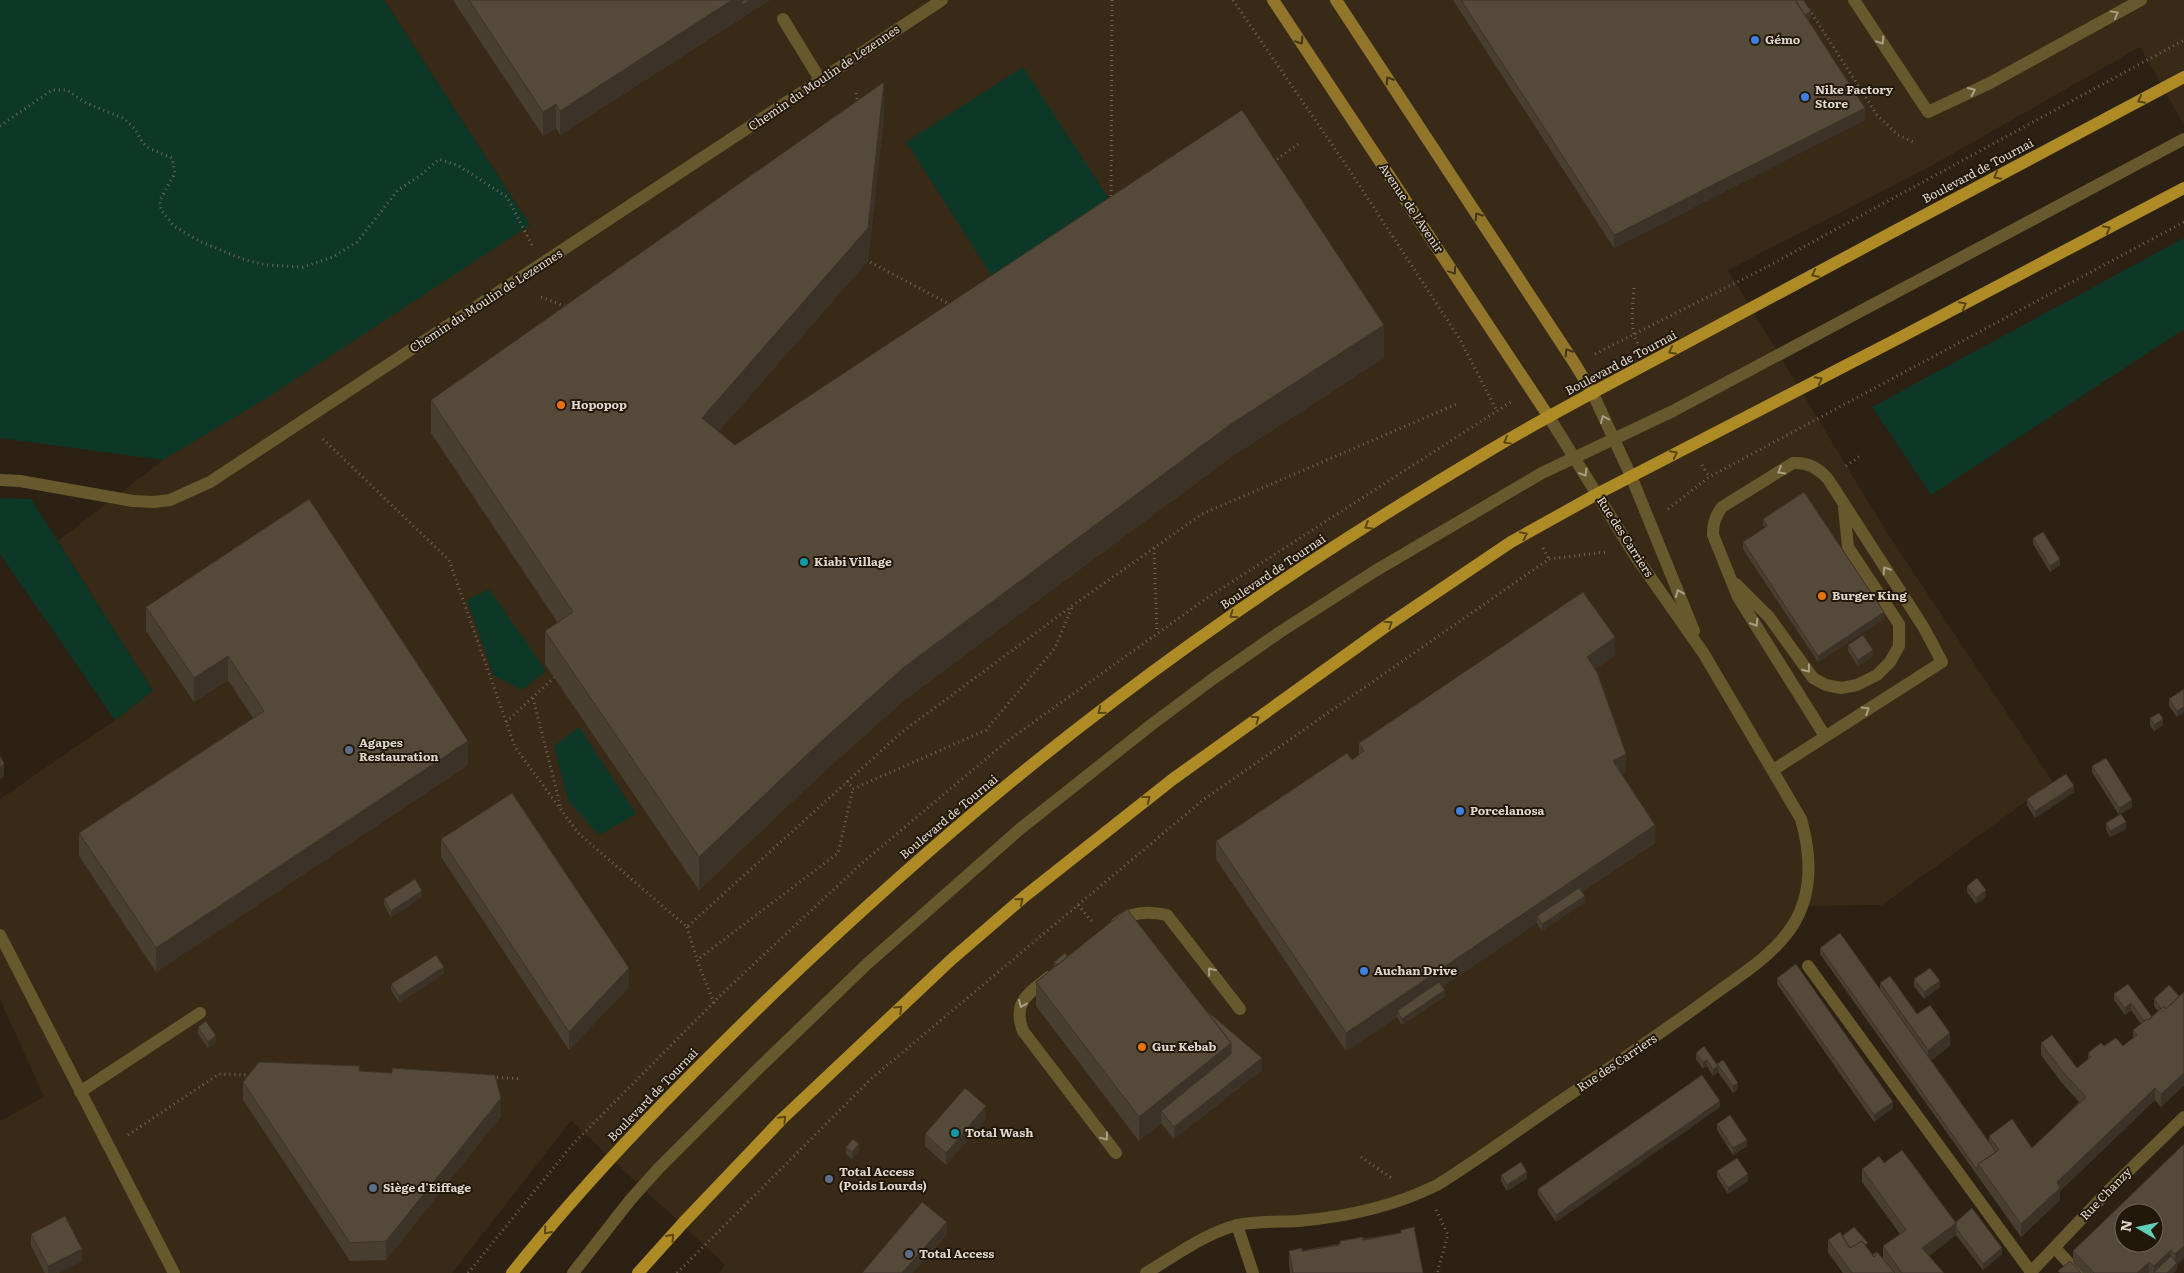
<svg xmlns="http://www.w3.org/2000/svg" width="2184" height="1273" viewBox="0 0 2184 1273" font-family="Literata,serif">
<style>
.built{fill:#382a16}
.green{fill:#0d3828}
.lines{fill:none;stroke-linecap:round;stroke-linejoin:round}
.path{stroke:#70675a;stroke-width:3;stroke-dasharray:1 4;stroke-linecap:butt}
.service{stroke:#68582d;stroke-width:12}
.pedestrian{stroke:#68582d;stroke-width:12}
.minor{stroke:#68582d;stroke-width:12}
.tertiary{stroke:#68582d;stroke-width:12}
.secondary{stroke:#90752b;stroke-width:12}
.primary{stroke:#ae8b24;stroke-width:12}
.wall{fill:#493f31}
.shaded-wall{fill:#3c3328}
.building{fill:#554939;stroke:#3c3328;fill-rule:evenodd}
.oneway{stroke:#aa9e86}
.oneway2{stroke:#433413}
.oneway3{stroke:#5a4614}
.shop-dot{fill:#3f7fe0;stroke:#221809;stroke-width:2}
.food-dot{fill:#e8710a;stroke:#221809;stroke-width:2}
.culture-dot{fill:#0f9aa8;stroke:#221809;stroke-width:2}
.service-dot{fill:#5c6f8a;stroke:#221809;stroke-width:2}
.labels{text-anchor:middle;stroke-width:4;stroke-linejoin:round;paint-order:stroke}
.poi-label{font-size:12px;font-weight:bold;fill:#e0d8cf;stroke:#221809;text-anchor:start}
.street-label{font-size:12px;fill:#e0d8cf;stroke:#221809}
</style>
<rect width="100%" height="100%" fill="#2c2112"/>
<path class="built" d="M384,0H2184V125L2140,47L1933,165L1728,270L1884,528L2053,782L1882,905L1802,906L1770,956L1557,1103L1399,1201L1237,1225L1143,1273H719L725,1265L571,1121L452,1273H0V1121L44,1097L0,999V799L115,720L153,691L58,541L163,460L530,225Z"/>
<path class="green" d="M0,0H384L530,225L262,401L163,460L0,438Z
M1023,67L1119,214L998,286L906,142Z
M2184,238V329L1931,495L1872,407Z
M0,498L31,499L153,691L115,720L0,554Z
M489,589L546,671L522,690L494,676L467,600Z
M579,727L636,814L599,835L568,801L554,746Z"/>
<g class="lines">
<path class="path" d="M1233,0L1348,168L1459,338L1497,411
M1809,9L1877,115L1898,135L1916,143
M856,93L858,104
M0,126L52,90H67L86,103L123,118L135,129L143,143L149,148L172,158L175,173L160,200L161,210L174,226L201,242L245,260L267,265L303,267L333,257L357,242L398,190L421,175L439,159L459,166L507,197L532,245
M1273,162L1301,142
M1111,201L1112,0
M866,260L951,305
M1634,288C1633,307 1629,327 1638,344
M541,297L567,307
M1595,354L1761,270L2184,40
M323,439L449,560L515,747L578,833L687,927L902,732L1072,606L1202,514L1459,403
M1702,465L1709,477
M1846,466L1860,456
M1668,509L1709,477L2184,222
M1154,548L1157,633
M1543,548L1549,559
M533,698L561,808
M506,722L557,675
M847,781L853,789L986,730L1055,648L1072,607
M1078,905L1094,924
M687,927L697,960
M714,1003L697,960L838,853L853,789
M492,1077L521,1079
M128,1135L219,1074L251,1075
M1361,1157L1393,1179
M1436,1210L1448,1235L1437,1273
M468,1273L573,1144L726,990L861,864L1006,742L1207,598L1511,402
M677,1273L872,1078L1203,800L1549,559L1606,552"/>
<path class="service" d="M1854,0L1928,112L1990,83L2141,0
M783,19L821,81
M1736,584L1769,617L1813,678L1826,685L1841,688L1857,685L1877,675L1890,662L1899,646V624L1848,547L1844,508
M1773,770L1942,662L1924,628L1828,479C1818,468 1808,462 1793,463L1722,507C1715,517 1713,523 1713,535L1738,597L1825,736
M1117,923C1132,911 1150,911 1167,915L1240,1009
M1808,966L2031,1272
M1049,977C1028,994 1012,1002 1023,1031L1116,1153
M80,1092L200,1013
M1237,1225L1253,1273
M573,1273L631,1199L659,1168L758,1069L867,964L1020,829L1151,725L1214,678L1280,632L1375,571L1542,473L1673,411L2184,139"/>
<path class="pedestrian" d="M2055,1248L2078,1273"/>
<path class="minor" d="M1593,394L1631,476L1694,631
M0,480L20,481L133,501L154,502L170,500L210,482L942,0
M1146,1273C1175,1256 1204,1234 1237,1225C1256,1221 1278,1222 1298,1221C1346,1217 1393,1207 1437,1185C1479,1159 1518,1130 1559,1102C1608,1069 1657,1036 1705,1001C1735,978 1772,958 1793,925C1813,893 1811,854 1801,819L1704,654L1634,554L1549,417
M2030,1273L2110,1189L2184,1117"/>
<path class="tertiary" d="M0,935L174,1273"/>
<path class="secondary" d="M1273,0L1549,417
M1336,0L1575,364L1593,394"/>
<path class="primary" d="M512,1273C592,1173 683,1081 775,992C883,889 995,790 1115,700C1233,610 1359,528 1487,452C1555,411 1627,375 1697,337C1859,250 2022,163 2184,77
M638,1273L683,1223L782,1119L952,959L1025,896L1173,779L1385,627L1511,542L1597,494L1901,337L2184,188"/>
</g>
<path class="wall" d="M453,0H770L560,135L556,128L543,136Z
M1453,0H1803L1811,18L1808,20L1865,120L1614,248Z
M884,115L868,261L718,432L735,445L1384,358L1231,457L903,701L814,781L699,890L545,664V631L558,623L431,433V400Z
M1763,519L1884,619L1818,662L1743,549V542L1765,528L1763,525Z
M2033,538L2060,565L2050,572L2033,544Z
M146,607L468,765L156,972L79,856V833L253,718L228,680L194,702L146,631Z
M1848,645L1873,656L1858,666L1848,651Z
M1615,655L1595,669L1626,772L1622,775L1655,843L1582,892L1585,902L1542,931L1537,923L1442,987L1445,996L1402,1025L1397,1017L1346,1051L1216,859V841L1352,760L1359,755V743Z
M2184,689L2177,717L2169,706V699Z
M2150,718L2163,725L2154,731L2150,725Z
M2092,766L2132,807L2121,814L2126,829L2110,837L2106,829V823L2119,815L2092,772Z
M2074,792L2035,818L2027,805V799Z
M441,839L629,987L569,1050L441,857Z
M1967,886L1986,897L1976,904L1967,892Z
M422,897L391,917L384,905V899Z
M1820,948L1880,989V983L1917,1014L1950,1046L1931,1060L1989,1142V1136L2032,1148L2079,1102L2062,1083L2041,1055V1043L2077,1068L2088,1059V1053L2104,1046H2123L2133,1038V1030L2141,1024L2131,1010L2125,1015L2114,1000V994L2128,984L2152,1017L2158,1011L2154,1006V999L2179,996L2184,992V1085L2161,1107L2155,1100L2060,1191V1200L2021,1237L1820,954Z
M1068,957L1207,1011L1262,1070L1174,1139L1161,1123L1139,1141L1036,1006V982L1054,967V962Z
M444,974L399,1003L391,990V984Z
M1777,978L1893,1108L1874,1122L1777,984Z
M1914,979L1940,987L1924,999L1914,986Z
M198,1027L216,1042L208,1048L198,1034Z
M1696,1053L1717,1065L1738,1089L1733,1093L1718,1072L1713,1076L1707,1066L1703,1069L1696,1059Z
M360,1071L392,1073L501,1116L386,1260L350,1261L243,1100V1082Z
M1720,1107L1556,1222L1538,1195V1189Z
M986,1119L946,1165L925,1146V1134Z
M1717,1124L1747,1146L1733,1155L1717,1130Z
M2184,1144L2177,1269L2173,1273H2083L2073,1263V1251Z
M846,1147L859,1151L852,1159L846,1154Z
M1884,1163L1956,1222L2002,1254L1983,1270L1956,1235L1929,1256L1944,1273H1843L1828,1252V1240L1842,1236L1868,1249L1872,1255L1888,1265L1883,1258V1246L1900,1234L1862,1182V1169Z
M1717,1171L1748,1181L1728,1194L1717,1177Z
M1501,1175L1527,1178L1507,1191L1501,1181Z
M1401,1230L1423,1273H1290L1289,1263V1251H1302L1340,1244V1241L1363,1239L1401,1233Z
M31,1234L82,1261L58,1273H45L31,1246Z"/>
<path class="shaded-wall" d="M732,0H770L560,135V111Z
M1811,11V18L1802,23V17Z
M884,82V115L868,261L702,451V418Z
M556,104V128L543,136V112Z
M1865,108V120L1614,248V235Z
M1384,325V358L1231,457L903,701L814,781L699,890V857L814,748L903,668L1231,424Z
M2060,559V565L2050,572V566Z
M1884,612V619L1818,662V656Z
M1615,637V655L1587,675V657Z
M1873,650V656L1858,666V660Z
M228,656V680L194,702V678Z
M2184,707V713L2177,717V711Z
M2163,719V725L2154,731V725Z
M468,741V765L156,972V948Z
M1626,754V772L1613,780V761Z
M4,764V777L0,779V767Z
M2074,786V792L2035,818V811Z
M2132,800V807L2119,815V808Z
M2126,822V829L2110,837V831Z
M1655,825V843L1540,921L1537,916V923L1400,1015L1397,1011V1017L1346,1051V1033Z
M1986,890V897L1976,904V898Z
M422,891V897L391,917V911Z
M1585,896V902L1542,931V924Z
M444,967V974L399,1003V996Z
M629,968V987L569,1050V1032Z
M1940,981V987L1924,999V992Z
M1445,990V996L1402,1025V1019Z
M2131,1003V1010L2125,1015V1008Z
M1950,1033V1046L1928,1063V1050Z
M216,1036V1042L208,1048V1042Z
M1231,1043V1066L1161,1111V1123L1139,1141V1117Z
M1262,1058V1070L1174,1139V1127Z
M1707,1060V1066L1703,1069V1062Z
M1718,1066V1072L1713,1076V1070Z
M2184,1073V1085L2161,1107V1094Z
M1738,1083V1089L1733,1093V1086Z
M2155,1088V1100L2060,1191V1200L2021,1237V1224L2057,1182Z
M501,1098V1116L386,1260V1241Z
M1720,1101V1107L1556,1222V1215Z
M1893,1102V1108L1874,1122V1115Z
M986,1106V1119L946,1165V1153Z
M1747,1140V1146L1733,1155V1148Z
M859,1144V1151L852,1159V1152Z
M1527,1172V1178L1507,1191V1185Z
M1748,1174V1181L1728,1194V1188Z
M947,1222V1235L913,1273H902Z
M1956,1223V1235L1922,1261V1248Z
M2184,1246V1258L2177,1265V1269L2173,1273H2167L2175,1265V1254Z
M2002,1248V1254L1983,1270V1264Z
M82,1249V1261L58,1273H48V1266Z
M2171,1250V1262L2154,1272V1266Z
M2149,1262V1273H2137Z"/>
<path class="building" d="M469,0H732L560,111L556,104L543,112Z
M744,0H750L742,5V1Z
M1461,0H1795L1865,108L1614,235Z
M1795,0H1803L1811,11L1805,15Z
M884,82L868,228L702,418L735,445L1242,110L1384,325L1231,424L903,668L814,748L699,857L545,631L573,612L431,400Z
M1804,492L1884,612L1818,656L1743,542L1767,526L1763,519Z
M309,499L468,741L156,948L79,833L264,711L228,656L194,678L146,607Z
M2043,532L2060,559L2050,566L2033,538Z
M1583,592L1615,637L1587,657L1597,672L1626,754L1613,761L1655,825L1346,1033L1216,841L1347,753L1352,760L1364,751L1359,743Z
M1863,635L1873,650L1858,660L1848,645Z
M2184,689V707L2177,711L2169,699Z
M2159,713L2163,719L2154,725L2150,718Z
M0,756L4,764L0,767Z
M2106,758L2132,800L2119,808L2092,766Z
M2066,774L2074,786L2035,811L2027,799Z
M512,793L629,968L569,1032L441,839Z
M2121,814L2126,822L2110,831L2106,823Z
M1977,878L1986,890L1976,898L1967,886Z
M415,879L422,891L391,911L384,899Z
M1579,888L1585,896L1542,924L1537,916Z
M1127,909L1231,1043L1139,1117L1036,982Z
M1840,933L1996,1152L1978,1164V1171L1820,948Z
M1065,953L1068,957L1057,965L1054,962Z
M436,955L444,967L399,996L391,984Z
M1796,964L1893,1102L1874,1115L1777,978Z
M1930,968L1940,981L1924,992L1914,979Z
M1890,976L1917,1014L1930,1005L1950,1033L1928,1050L1880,983Z
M1439,982L1445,990L1402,1019L1397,1011Z
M2128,984L2152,1017L2148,1020L2147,1019L2144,1021L2131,1003L2125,1008L2114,994Z
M2169,985L2179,996L2166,1009L2164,1006L2161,1009L2154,999Z
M2184,992V1073L2161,1094L2155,1088L2057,1182L2060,1188L2021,1224L1978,1164L1999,1150L1989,1136L2012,1119L2032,1148L2086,1097L2062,1071L2041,1043L2052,1035L2077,1068L2091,1057L2088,1053L2101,1043L2104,1046L2116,1038L2123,1046L2137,1035L2133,1030L2147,1019L2148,1020L2164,1006L2166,1009Z
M1207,1011L1262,1058L1174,1127L1161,1111L1231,1054V1043Z
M206,1021L216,1036L208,1042L198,1027Z
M1704,1046L1718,1066L1713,1070L1707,1060L1703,1062L1696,1053Z
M1723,1060L1738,1083L1733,1086L1717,1064Z
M259,1062L360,1066L359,1071L392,1073V1068L495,1075L501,1098L386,1241L350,1243L243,1082Z
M1702,1075L1720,1101L1556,1215L1538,1189Z
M965,1088L986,1106L946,1153L925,1134Z
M1730,1115L1747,1140L1733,1148L1717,1124Z
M853,1139L859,1144L852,1152L846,1147Z
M2184,1144V1246L2175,1254L2171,1250L2154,1266L2149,1262L2137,1273H2094L2073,1251ZM2124,1213H2154V1243H2124Z
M1902,1150L1956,1223L1922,1248L1944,1273H1902L1883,1246L1906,1230L1862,1169L1879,1156L1884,1163Z
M1737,1158L1748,1174L1728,1188L1717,1171Z
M1521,1162L1527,1172L1507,1185L1501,1175Z
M922,1202L947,1222L902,1273H862Z
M1972,1208L2002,1248L1983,1264L1956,1228V1222Z
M65,1216L82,1249L48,1266L31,1234Z
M1414,1227L1423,1273H1293L1289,1251L1302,1248V1251L1340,1244V1241L1363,1237V1240L1401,1233V1230Z
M1854,1227L1868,1243L1865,1245L1862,1241L1850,1248L1842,1236Z
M1840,1232L1850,1248L1862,1241L1874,1257L1878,1253L1895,1273H1852L1828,1240Z
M1400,1233L1363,1240V1239Z
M1339,1244V1245L1302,1251Z
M1877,1252L1878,1253L1874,1257L1872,1255Z
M2171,1256L2177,1263L2167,1273H2154V1272Z
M2070,1261L2081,1273H2060L2058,1271Z"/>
<defs><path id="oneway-chevron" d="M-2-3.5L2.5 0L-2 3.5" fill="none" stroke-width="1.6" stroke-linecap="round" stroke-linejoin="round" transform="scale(1.25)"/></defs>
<g class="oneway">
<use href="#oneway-chevron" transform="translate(2115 14) rotate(-29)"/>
<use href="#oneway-chevron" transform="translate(1881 41) rotate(57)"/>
<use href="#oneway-chevron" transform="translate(1972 91) rotate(-25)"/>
<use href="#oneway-chevron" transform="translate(1604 419) rotate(-115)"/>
<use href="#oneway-chevron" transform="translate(1781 471) rotate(149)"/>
<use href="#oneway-chevron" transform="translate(1584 473) rotate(59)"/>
<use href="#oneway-chevron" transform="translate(1886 570) rotate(-123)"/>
<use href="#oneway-chevron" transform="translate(1679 593) rotate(-112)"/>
<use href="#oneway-chevron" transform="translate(1755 623) rotate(58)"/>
<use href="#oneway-chevron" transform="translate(1807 669) rotate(52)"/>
<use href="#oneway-chevron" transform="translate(1866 710) rotate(-32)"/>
<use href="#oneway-chevron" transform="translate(1211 971) rotate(-128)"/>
<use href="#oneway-chevron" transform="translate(1022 1004) rotate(114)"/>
<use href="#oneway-chevron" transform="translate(1105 1137) rotate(52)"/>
</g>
<g class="oneway2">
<use href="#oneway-chevron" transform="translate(1300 41) rotate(57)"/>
<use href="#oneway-chevron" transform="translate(1389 80) rotate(-123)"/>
<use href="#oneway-chevron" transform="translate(1478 216) rotate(-123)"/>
<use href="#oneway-chevron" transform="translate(1453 271) rotate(56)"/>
<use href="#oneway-chevron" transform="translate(1568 352) rotate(-123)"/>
</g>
<g class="oneway3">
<use href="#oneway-chevron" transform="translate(2141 100) rotate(152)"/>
<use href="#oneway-chevron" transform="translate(1997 176) rotate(152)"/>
<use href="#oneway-chevron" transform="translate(2107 229) rotate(-28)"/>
<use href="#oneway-chevron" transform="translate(1815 274) rotate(152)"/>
<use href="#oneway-chevron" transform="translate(1963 305) rotate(-28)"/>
<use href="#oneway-chevron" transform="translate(1672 351) rotate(152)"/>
<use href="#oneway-chevron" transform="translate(1819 380) rotate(-27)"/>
<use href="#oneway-chevron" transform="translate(1507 441) rotate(151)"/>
<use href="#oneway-chevron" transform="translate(1674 454) rotate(-27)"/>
<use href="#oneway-chevron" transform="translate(1368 526) rotate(148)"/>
<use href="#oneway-chevron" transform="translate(1524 535) rotate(-26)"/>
<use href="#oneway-chevron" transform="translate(1233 615) rotate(145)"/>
<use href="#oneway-chevron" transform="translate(1389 624) rotate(-34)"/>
<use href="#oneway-chevron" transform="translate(1101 711) rotate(141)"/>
<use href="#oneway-chevron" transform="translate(1256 719) rotate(-35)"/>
<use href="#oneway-chevron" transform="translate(1147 799) rotate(-38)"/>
<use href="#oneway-chevron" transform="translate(1020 901) rotate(-40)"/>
<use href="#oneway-chevron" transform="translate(899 1009) rotate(-44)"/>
<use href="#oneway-chevron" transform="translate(783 1119) rotate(-45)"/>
<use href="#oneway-chevron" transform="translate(547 1231) rotate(131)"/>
<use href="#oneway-chevron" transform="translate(671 1237) rotate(-48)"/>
</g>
<g class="shop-dot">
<circle cx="1755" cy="40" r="5"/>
<circle cx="1805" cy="97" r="5"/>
<circle cx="1460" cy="811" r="5"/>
<circle cx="1364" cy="971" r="5"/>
</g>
<g class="food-dot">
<circle cx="561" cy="405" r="5"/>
<circle cx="1822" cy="596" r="5"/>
<circle cx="1142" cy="1047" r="5"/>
</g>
<g class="culture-dot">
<circle cx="804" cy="562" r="5"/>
<circle cx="955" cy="1133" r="5"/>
</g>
<g class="service-dot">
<circle cx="349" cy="750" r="5"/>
<circle cx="829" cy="1179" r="5"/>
<circle cx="373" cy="1188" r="5"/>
<circle cx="909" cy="1254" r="5"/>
</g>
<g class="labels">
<g class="poi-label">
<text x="1765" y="44">Gémo</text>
<text x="1815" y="94">Nike Factory<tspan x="1815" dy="14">Store</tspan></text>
<text x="571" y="409">Hopopop</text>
<text x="814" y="566">Kiabi Village</text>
<text x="1832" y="600">Burger King</text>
<text x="359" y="747">Agapes<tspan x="359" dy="14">Restauration</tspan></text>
<text x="1470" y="815">Porcelanosa</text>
<text x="1374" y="975">Auchan Drive</text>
<text x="1152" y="1051">Gur Kebab</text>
<text x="965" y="1137">Total Wash</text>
<text x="839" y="1176">Total Access<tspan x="839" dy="14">(Poids Lourds)</tspan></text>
<text x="383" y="1192">Siège d'Eiffage</text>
<text x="919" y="1258">Total Access</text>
</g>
<g class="street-label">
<text transform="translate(824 78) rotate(-34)" y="4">Chemin du Moulin de Lezennes</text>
<text transform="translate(1978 171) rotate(-28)" y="4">Boulevard de Tournai</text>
<text transform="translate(1411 208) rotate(56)" y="4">Avenue de l'Avenir</text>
<text transform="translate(486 301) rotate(-33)" y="4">Chemin du Moulin de Lezennes</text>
<text transform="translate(1621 363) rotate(-28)" y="4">Boulevard de Tournai</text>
<text transform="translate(1625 537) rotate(57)" y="4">Rue des Carriers</text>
<text transform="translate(1273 572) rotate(-34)" y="4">Boulevard de Tournai</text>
<text transform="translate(949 817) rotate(-40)" y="4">Boulevard de Tournai</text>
<text transform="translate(1617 1063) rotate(-34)" y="4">Rue des Carriers</text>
<text transform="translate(653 1095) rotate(-46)" y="4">Boulevard de Tournai</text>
<text transform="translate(2106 1194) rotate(-46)" y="4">Rue Chanzy</text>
</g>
</g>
<g transform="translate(2139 1228) rotate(279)"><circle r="24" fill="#221809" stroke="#6e6558"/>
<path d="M0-4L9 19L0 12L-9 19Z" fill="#5eceb8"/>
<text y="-8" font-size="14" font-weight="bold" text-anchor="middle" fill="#e0d8cf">N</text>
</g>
</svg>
